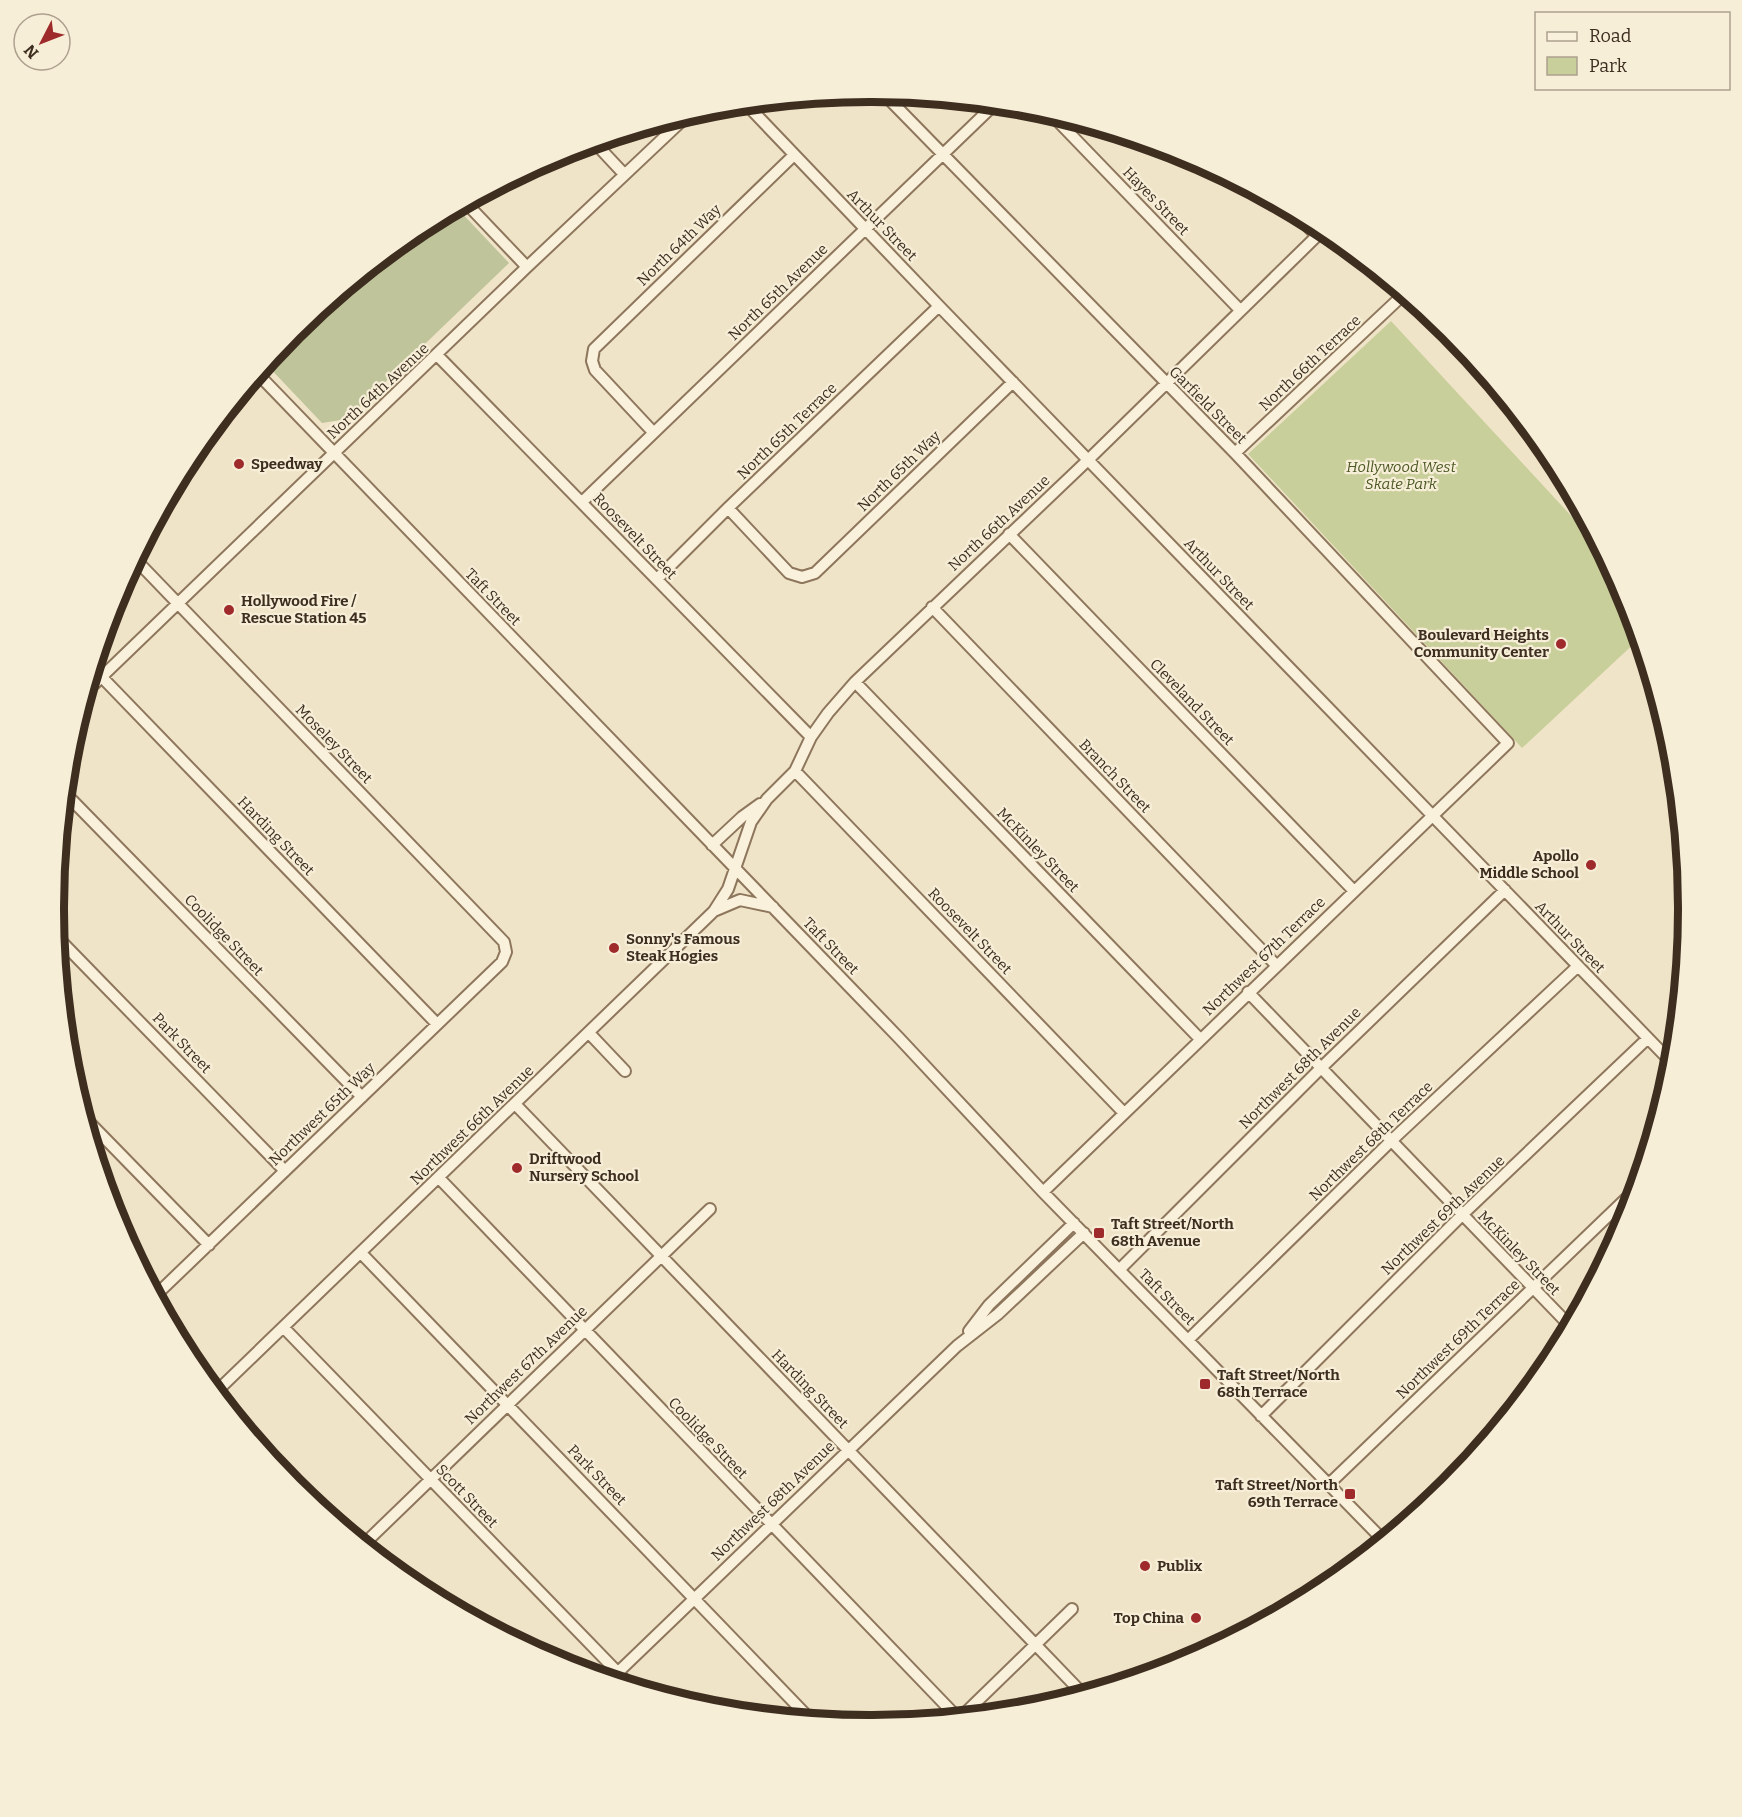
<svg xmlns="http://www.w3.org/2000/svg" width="1742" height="1817" viewBox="0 0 1742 1817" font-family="Bitter,serif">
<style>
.green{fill:#c9cf9b}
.cemetery{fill:#bfc49a}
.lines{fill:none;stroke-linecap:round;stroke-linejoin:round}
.minor-casing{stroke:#8d765c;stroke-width:14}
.minor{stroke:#faf1dc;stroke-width:10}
.poi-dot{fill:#9e2a2b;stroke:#f7eed8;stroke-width:2}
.labels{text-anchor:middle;stroke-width:4.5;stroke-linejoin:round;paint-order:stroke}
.street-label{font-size:15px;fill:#3d2e20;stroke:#f7eed8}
.poi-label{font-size:15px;font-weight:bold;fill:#3d2e20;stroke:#f7eed8;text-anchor:start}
.park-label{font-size:15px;font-style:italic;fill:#4d5a26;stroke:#f7eed8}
.rim{fill:none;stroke:#3d2e20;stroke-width:8}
</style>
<rect width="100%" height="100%" fill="#f0e4c8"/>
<path class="green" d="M1391,321L1599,546L1626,596L1639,639L1522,748L1248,454Z"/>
<path class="cemetery" d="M457,208L509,263L347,419L322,423L266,364L294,331L417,229Z"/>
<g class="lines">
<g class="minor-casing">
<path id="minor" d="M883,93L1235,453L1508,743L1043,1192
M746,104L939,306L1673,1064
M1050,113L1240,310
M595,143L624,174
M466,203L527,267
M1295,213L1316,235
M437,355L811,737
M258,374L899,1038L1043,1192L1383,1540
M653,432L595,370L592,361L594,349L794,155
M1235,453L1404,294
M582,502L995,104
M728,508L789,573L802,577L815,573L1013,382
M1009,534L1353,890
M136,560L504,942L506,952L502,962L156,1295
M657,579L728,508L939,306
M932,607L1276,965
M94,669L437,1024
M855,682L1200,1039
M88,690L527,267L689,114
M795,771L1124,1113
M65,793L362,1097
M712,845L742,817L760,804
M714,911L740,900L773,907
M57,937L285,1171
M1248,992L1570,1326
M589,1033L625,1071
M515,1104L1083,1694
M85,1118L209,1245
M439,1178L957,1717
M361,1253L811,1720
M1119,1270L1321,1068L1505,890
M284,1328L630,1685
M969,1331L989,1305L1074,1223
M1188,1340L1391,1141L1577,967
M216,1392L714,911L728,889L751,822L767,799L795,771L811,737L828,713L855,682L1088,460L1324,229
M1261,1416L1462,1215L1648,1038
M1328,1485L1635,1190
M364,1544L710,1209
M611,1679L957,1346L998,1314L1084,1233
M961,1717L1072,1609"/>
</g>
<use href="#minor" class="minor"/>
</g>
<g class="poi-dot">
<circle cx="239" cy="464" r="6"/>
<circle cx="229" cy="610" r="6"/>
<circle cx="1561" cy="644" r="6"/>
<circle cx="1591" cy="865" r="6"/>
<circle cx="614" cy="948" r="6"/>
<circle cx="517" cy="1168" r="6"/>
<rect x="1093" y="1227" width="12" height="12" rx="3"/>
<rect x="1199" y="1378" width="12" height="12" rx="3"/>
<rect x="1344" y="1488" width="12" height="12" rx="3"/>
<circle cx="1145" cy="1566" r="6"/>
<circle cx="1196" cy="1618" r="6"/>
</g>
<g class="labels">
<g class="street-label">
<text transform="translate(1156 201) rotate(46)" y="5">Hayes Street</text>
<text transform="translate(882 225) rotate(46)" y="5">Arthur Street</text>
<text transform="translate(679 245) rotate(-44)" y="5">North 64th Way</text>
<text transform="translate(778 292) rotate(-44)" y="5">North 65th Avenue</text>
<text transform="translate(1310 363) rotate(-43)" y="5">North 66th Terrace</text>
<text transform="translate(378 391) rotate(-43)" y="5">North 64th Avenue</text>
<text transform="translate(1208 405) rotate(45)" y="5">Garfield Street</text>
<text transform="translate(787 431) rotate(-44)" y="5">North 65th Terrace</text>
<text transform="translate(899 471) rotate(-44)" y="5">North 65th Way</text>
<text transform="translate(999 523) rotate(-43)" y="5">North 66th Avenue</text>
<text transform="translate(635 536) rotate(46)" y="5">Roosevelt Street</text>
<text transform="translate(1219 574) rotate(46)" y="5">Arthur Street</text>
<text transform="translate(493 597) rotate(46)" y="5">Taft Street</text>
<text transform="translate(1192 702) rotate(46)" y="5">Cleveland Street</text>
<text transform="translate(334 744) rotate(46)" y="5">Moseley Street</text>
<text transform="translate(1115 776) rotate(46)" y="5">Branch Street</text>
<text transform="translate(276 836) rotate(46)" y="5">Harding Street</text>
<text transform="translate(1038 850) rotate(46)" y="5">McKinley Street</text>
<text transform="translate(970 931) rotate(46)" y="5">Roosevelt Street</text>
<text transform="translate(224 935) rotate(46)" y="5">Coolidge Street</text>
<text transform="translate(1570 937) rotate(46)" y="5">Arthur Street</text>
<text transform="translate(831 946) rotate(46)" y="5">Taft Street</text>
<text transform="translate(1264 956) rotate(-44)" y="5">Northwest 67th Terrace</text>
<text transform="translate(182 1043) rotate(46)" y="5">Park Street</text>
<text transform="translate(1300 1068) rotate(-45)" y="5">Northwest 68th Avenue</text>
<text transform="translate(322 1114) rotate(-44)" y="5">Northwest 65th Way</text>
<text transform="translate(472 1125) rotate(-44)" y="5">Northwest 66th Avenue</text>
<text transform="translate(1371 1141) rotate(-44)" y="5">Northwest 68th Terrace</text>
<text transform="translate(1443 1215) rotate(-44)" y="5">Northwest 69th Avenue</text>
<text transform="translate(1519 1253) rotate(46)" y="5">McKinley Street</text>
<text transform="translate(1167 1297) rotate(45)" y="5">Taft Street</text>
<text transform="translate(1458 1339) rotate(-44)" y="5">Northwest 69th Terrace</text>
<text transform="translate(526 1365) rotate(-44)" y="5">Northwest 67th Avenue</text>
<text transform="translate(810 1389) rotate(46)" y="5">Harding Street</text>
<text transform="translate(708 1438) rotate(46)" y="5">Coolidge Street</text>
<text transform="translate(597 1475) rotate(46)" y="5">Park Street</text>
<text transform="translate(467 1496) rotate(46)" y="5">Scott Street</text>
<text transform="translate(773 1501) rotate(-44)" y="5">Northwest 68th Avenue</text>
</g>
<g class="poi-label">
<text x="251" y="469">Speedway</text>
<text x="241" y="606">Hollywood Fire /<tspan x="241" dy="17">Rescue Station 45</tspan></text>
<text x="1549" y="640" text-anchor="end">Boulevard Heights<tspan x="1549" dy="17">Community Center</tspan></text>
<text x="1579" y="861" text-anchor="end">Apollo<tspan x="1579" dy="17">Middle School</tspan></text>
<text x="626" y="944">Sonny's Famous<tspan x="626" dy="17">Steak Hogies</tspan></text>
<text x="529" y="1164">Driftwood<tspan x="529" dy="17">Nursery School</tspan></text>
<text x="1111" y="1229">Taft Street/North<tspan x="1111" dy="17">68th Avenue</tspan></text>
<text x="1217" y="1380">Taft Street/North<tspan x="1217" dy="17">68th Terrace</tspan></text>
<text x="1338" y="1490" text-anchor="end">Taft Street/North<tspan x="1338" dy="17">69th Terrace</tspan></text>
<text x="1157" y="1571">Publix</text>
<text x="1184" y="1623" text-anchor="end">Top China</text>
</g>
<g class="park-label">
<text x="1401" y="472">Hollywood West<tspan x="1401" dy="17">Skate Park</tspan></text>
</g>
</g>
<path d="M0 0H1742V1817H0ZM870 102H872A806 806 0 0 1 1678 908V909A806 806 0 0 1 872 1715H870A806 806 0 0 1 64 909V908A806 806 0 0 1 870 102Z" fill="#f7eed8" fill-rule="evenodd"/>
<path class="rim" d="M870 102H872A806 806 0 0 1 1678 908V909A806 806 0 0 1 872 1715H870A806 806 0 0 1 64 909V908A806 806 0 0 1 870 102Z"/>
<rect x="1535" y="12" width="195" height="78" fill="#f7eed8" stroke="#ada18e" stroke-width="1.5"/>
<rect x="1547" y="32" width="30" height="9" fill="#faf1dc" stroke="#ada18e" stroke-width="1.5"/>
<text x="1589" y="42" font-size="18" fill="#3d2e20">Road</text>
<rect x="1547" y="57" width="30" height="18" fill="#c9cf9b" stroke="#ada18e" stroke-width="1.5"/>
<text x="1589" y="72" font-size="18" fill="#3d2e20">Park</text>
<g transform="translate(42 42) rotate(228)"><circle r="28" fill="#f7eed8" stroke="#ada18e" stroke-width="1.5"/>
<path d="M0-4.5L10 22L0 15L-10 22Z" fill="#9e2a2b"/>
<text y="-9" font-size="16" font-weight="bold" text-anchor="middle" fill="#3d2e20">N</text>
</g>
</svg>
